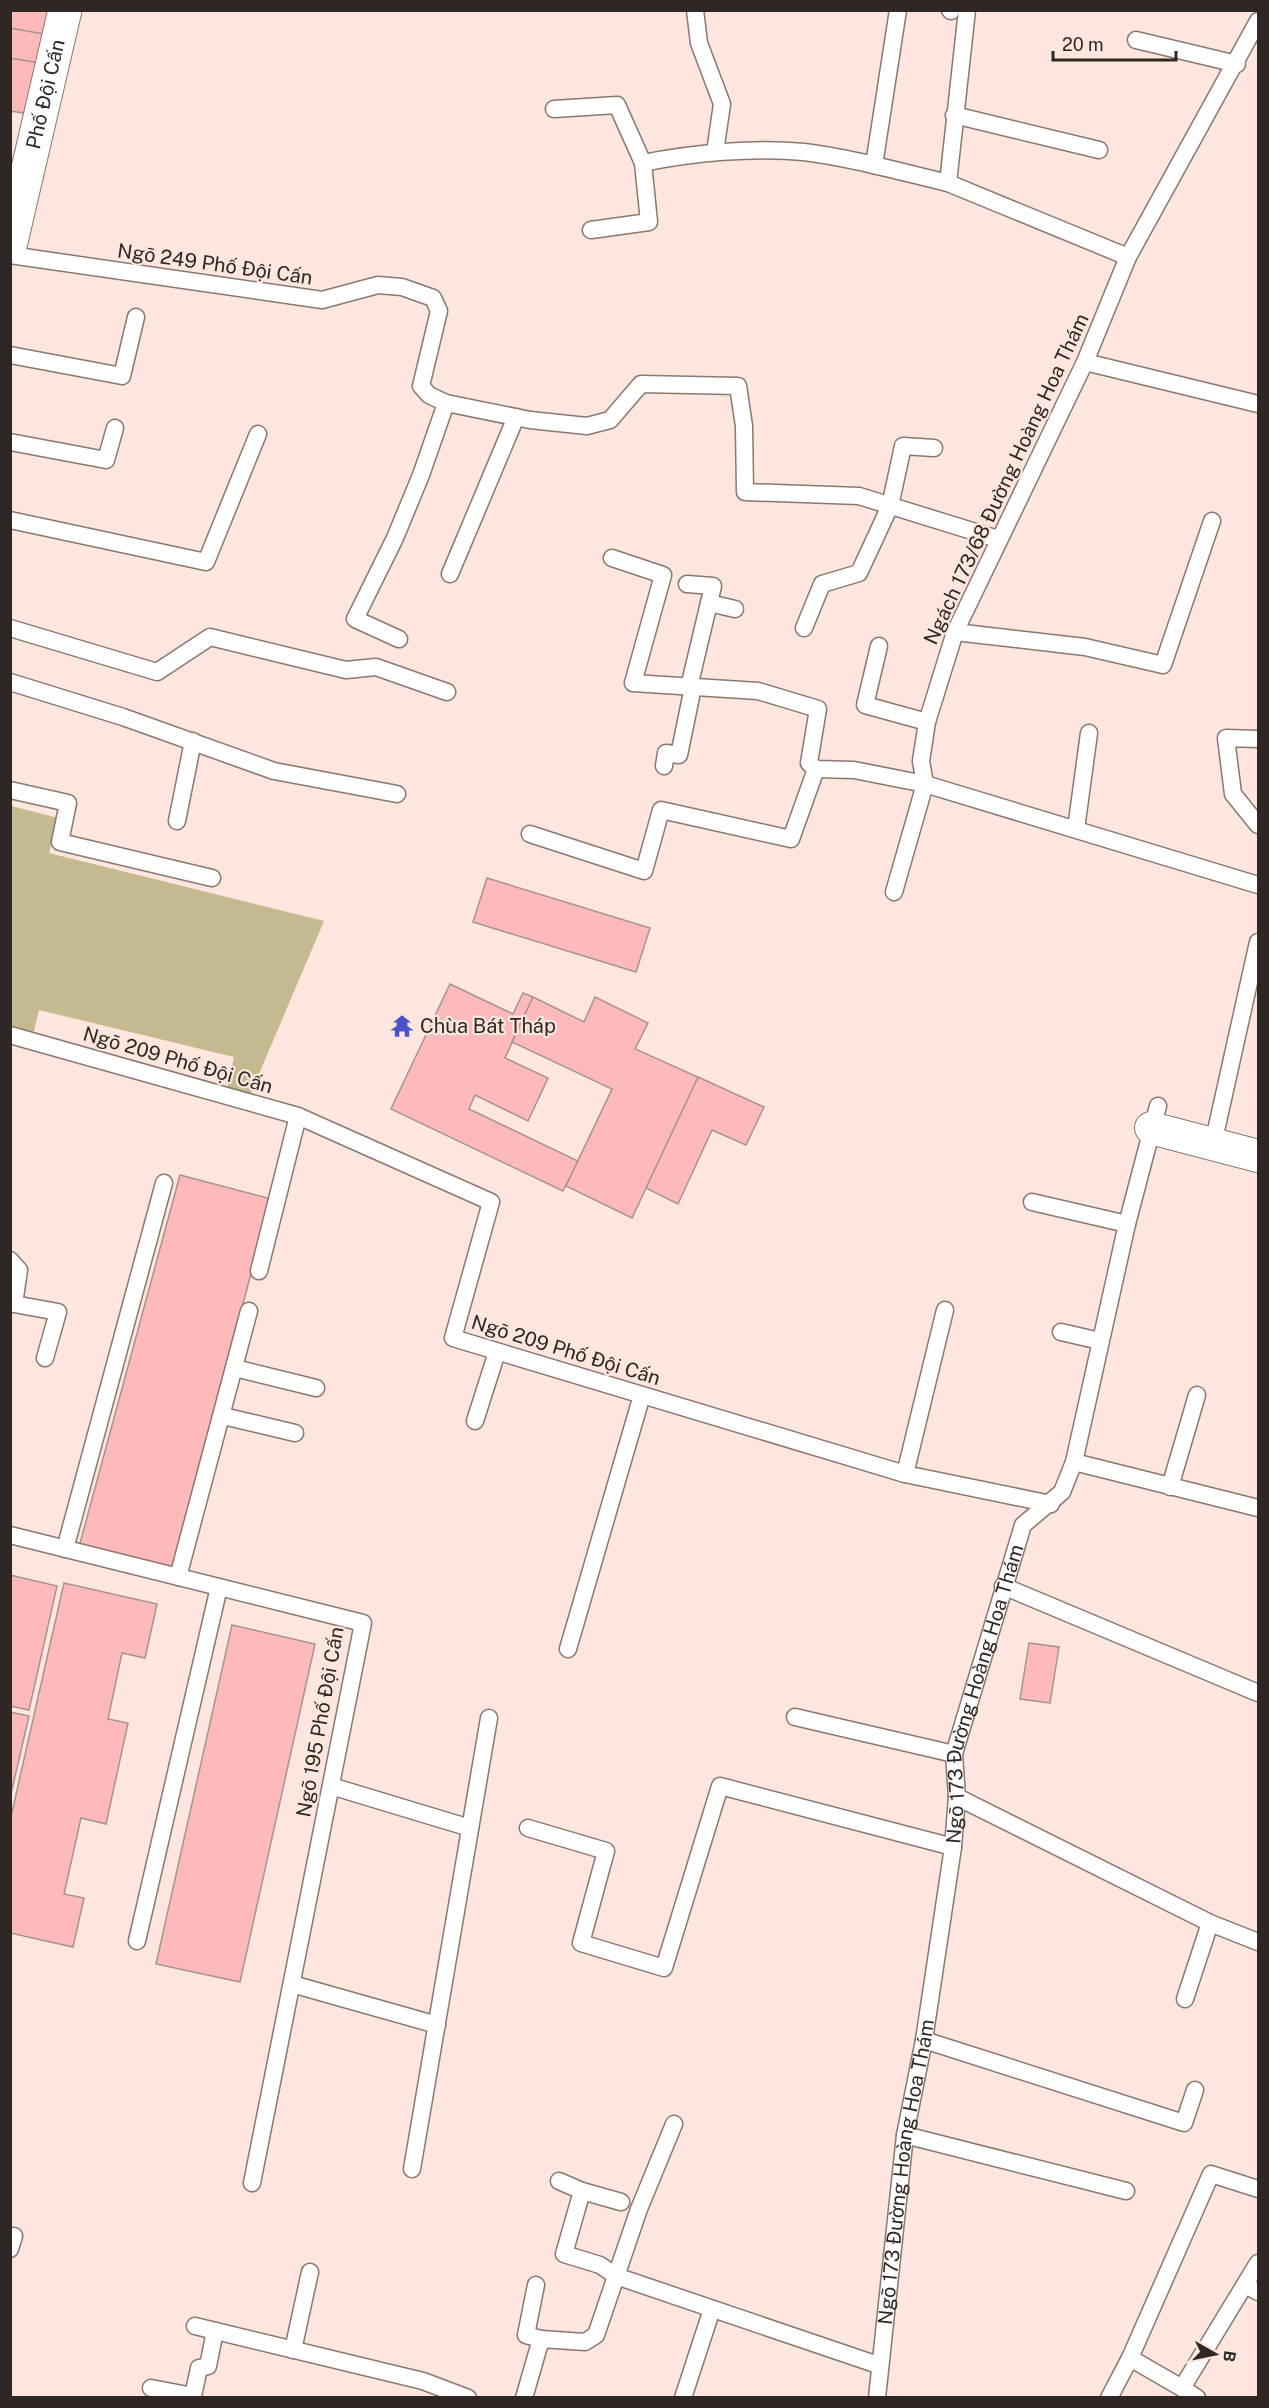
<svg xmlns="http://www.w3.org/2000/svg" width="1269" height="2408" viewBox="0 0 1269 2408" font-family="'Public Sans',sans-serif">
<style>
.green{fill:#c4b98f}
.building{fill:#febaba;stroke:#a79191;stroke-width:1.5}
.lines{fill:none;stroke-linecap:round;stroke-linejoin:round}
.lane-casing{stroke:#8a776f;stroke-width:19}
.street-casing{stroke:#8a776f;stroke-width:34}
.secondary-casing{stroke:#8a776f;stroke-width:35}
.lane{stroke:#fff;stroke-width:16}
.street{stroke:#fff;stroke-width:32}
.secondary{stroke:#fff;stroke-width:33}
.labels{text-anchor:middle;stroke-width:4.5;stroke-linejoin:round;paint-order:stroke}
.street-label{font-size:20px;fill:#2f2724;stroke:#fce6dd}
.poi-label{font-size:20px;fill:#2f2724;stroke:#fce6dd;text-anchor:start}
</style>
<rect width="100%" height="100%" fill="#fce6dd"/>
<path class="green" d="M11,806L58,818L49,853L324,921L250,1095L227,1089L234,1057L39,1010L33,1035L11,1030Z"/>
<path class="building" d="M10,10H49L44,34L10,28Z
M10,28L44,34L40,63L10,58Z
M10,58L40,63L30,114L10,111Z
M487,878L650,928L636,972L473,922Z
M450,984L513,1014L523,993L533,997L505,1058L548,1078L528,1121L475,1095L469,1109L578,1161L563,1191L391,1109Z
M533,997L584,1022L595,997L648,1023L635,1049L698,1077L632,1218L566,1186L612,1089L512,1042Z
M698,1077L764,1107L746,1145L712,1130L678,1204L646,1188Z
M180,1175L271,1199L171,1572L79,1547Z
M10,1575L57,1586L29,1710L10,1706Z
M64,1583L157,1604L145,1658L122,1653L108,1719L128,1723L106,1824L81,1818L64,1894L84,1898L73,1947L10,1933V1821Z
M232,1625L315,1644L240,1982L156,1964Z
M1029,1643L1059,1647L1050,1703L1020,1699Z
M10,1712L29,1716L10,1798Z"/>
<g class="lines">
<g class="lane-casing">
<g id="lane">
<path d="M695,10L699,43L722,104L715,152"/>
<path d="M950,10L951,11"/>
<path d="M967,10L948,183L1128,257"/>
<path d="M1258,21L1128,257L1085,362L955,632L927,722L921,761L925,784L1258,885"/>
<path d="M1136,40L1237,64"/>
<path d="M554,109L617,105L643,163L649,222L591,230"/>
<path d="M954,115L1099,150"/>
<path d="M643,163C692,153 754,147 804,152C852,158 901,172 948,183"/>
<path d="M874,165L898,10"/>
<path d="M10,255L322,300L378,285L402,287L433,298L439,311L421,386L429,395L446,403L530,420L587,426L610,420L641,384L738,386L744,426L745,492L859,496L998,539"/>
<path d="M10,355L122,376L136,317"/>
<path d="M1085,362L1258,404"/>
<path d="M10,442L106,460L115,428"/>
<path d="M10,520L206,562L258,434"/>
<path d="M612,558L663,575L633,683L758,691L818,709L809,763L816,769L854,770L925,784L894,892"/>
<path d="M450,574L516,417"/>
<path d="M687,584L713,586L689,687"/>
<path d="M709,603L735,609"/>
<path d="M10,628L157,672L210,637L346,670L376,667L447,692"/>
<path d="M804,628L822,584L859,573L890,506L903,446L934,448"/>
<path d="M955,632L1085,647L1163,665L1212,521"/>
<path d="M399,639L355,619L395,538L421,475L446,403"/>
<path d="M879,646L865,705L927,722"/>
<path d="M10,682L123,717L274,771L397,794"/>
<path d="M1258,739L1226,738L1233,794L1258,825"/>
<path d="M664,766L666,753L679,755L693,687"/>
<path d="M10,790L68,803L60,842L212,878"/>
<path d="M177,821L193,741"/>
<path d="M1076,829L1089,733"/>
<path d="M530,834L644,871L661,810L791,839L816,769"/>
<path d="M10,1035L298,1116L491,1202L453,1338L905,1474L1051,1504"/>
<path d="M1213,1144L1258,942"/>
<path d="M1032,1202L1127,1224"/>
<path d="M10,1260L19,1270L14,1304L58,1312L45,1358"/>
<path d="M259,1271L298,1116"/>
<path d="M1061,1332L1100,1341"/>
<path d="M235,1368L316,1388"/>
<path d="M223,1416L295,1433"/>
<path d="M475,1421L497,1352"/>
<path d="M1074,1462L1258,1508"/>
<path d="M905,1474L945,1310"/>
<path d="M1170,1487L1197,1395"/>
<path d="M10,1535L363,1623L252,2183"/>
<path d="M65,1549L164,1183"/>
<path d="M178,1577L249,1311"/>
<path d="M1003,1586L1258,1693"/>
<path d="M568,1649L642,1395"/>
<path d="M795,1717L954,1754"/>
<path d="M331,1786L470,1828"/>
<path d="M957,1797L1210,1923L1258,1942"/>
<path d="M528,1828L606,1851L581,1943L664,1968L720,1786L953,1847"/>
<path d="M137,1941L219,1587"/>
<path d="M292,1984L437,2025"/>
<path d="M1185,1999L1210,1923"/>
<path d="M924,2040L1184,2123L1195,2090"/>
<path d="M905,2135L1126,2191"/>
<path d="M412,2169L489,1718"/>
<path d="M559,2181L582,2191"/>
<path d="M621,2202L582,2191L564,2254L600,2265L616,2276L878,2365"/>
<path d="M10,2249L14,2236"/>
<path d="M536,2285L526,2335L541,2339"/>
<path d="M1245,2285L1258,2292"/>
<path d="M195,2326L423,2381L468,2398"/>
<path d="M293,2350L310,2272"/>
<path d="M1130,2358L1182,2388L1258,2263"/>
<path d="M151,2388L193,2396L199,2368L208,2366L215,2331"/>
<path d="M1182,2388L1197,2398"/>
<path d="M524,2398L541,2339L585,2342L596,2335L639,2209L674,2124"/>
<path d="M683,2398L712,2309"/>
<path id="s1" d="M877,2398L905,2135L924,2040L953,1847L957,1797L954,1754L1023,1525L1062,1492L1074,1462L1127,1224L1158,1106"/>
<path d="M1109,2398L1130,2358L1211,2174L1258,2189"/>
</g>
</g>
<g class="street-casing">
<path id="street" d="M1151,1128L1258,1156"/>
</g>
<g class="secondary-casing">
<g id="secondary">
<path id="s2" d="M10,246L65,10"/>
</g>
</g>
<use href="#lane" class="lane"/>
<use href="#street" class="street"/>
<use href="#secondary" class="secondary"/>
</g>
<defs>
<g id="temple-bare" transform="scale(1.8)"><path d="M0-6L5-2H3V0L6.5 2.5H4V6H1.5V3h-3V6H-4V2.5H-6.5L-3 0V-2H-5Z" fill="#4b53c9" stroke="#fce6dd" stroke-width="2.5" paint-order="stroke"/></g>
</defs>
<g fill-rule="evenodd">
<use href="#temple-bare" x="402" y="1026"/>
</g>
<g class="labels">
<g class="street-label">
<text dy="7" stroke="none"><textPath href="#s2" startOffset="156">Phố Đội Cấn</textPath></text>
<text transform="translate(215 264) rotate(8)" y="7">Ngõ 249 Phố Đội Cấn</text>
<text transform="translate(1006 479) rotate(-65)" y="7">Ngách 173/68 Đường Hoàng Hoa Thám</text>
<text transform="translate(178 1060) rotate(16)" y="7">Ngõ 209 Phố Đội Cấn</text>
<text transform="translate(566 1350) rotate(17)" y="7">Ngõ 209 Phố Đội Cấn</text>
<text dy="7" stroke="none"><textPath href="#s1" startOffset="714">Ngõ 173 Đường Hoàng Hoa Thám</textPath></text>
<text transform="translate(320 1722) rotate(-80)" y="7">Ngõ 195 Phố Đội Cấn</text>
<text dy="7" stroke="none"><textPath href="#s1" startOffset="228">Ngõ 173 Đường Hoàng Hoa Thám</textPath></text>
</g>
<g class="poi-label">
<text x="420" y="1033">Chùa Bát Tháp</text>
</g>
</g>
<rect width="1269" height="2408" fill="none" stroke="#2f2724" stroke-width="24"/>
<g transform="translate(1215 2354) rotate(99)" stroke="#fce6dd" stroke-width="4.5" paint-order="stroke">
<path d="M0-4.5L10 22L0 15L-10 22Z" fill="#2f2724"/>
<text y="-9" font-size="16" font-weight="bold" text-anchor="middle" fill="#2f2724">B</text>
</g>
<path d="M1053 51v9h123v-9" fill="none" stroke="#2f2724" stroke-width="3"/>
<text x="1062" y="51" font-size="18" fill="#2f2724" stroke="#fce6dd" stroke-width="4.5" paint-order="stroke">20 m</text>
</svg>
